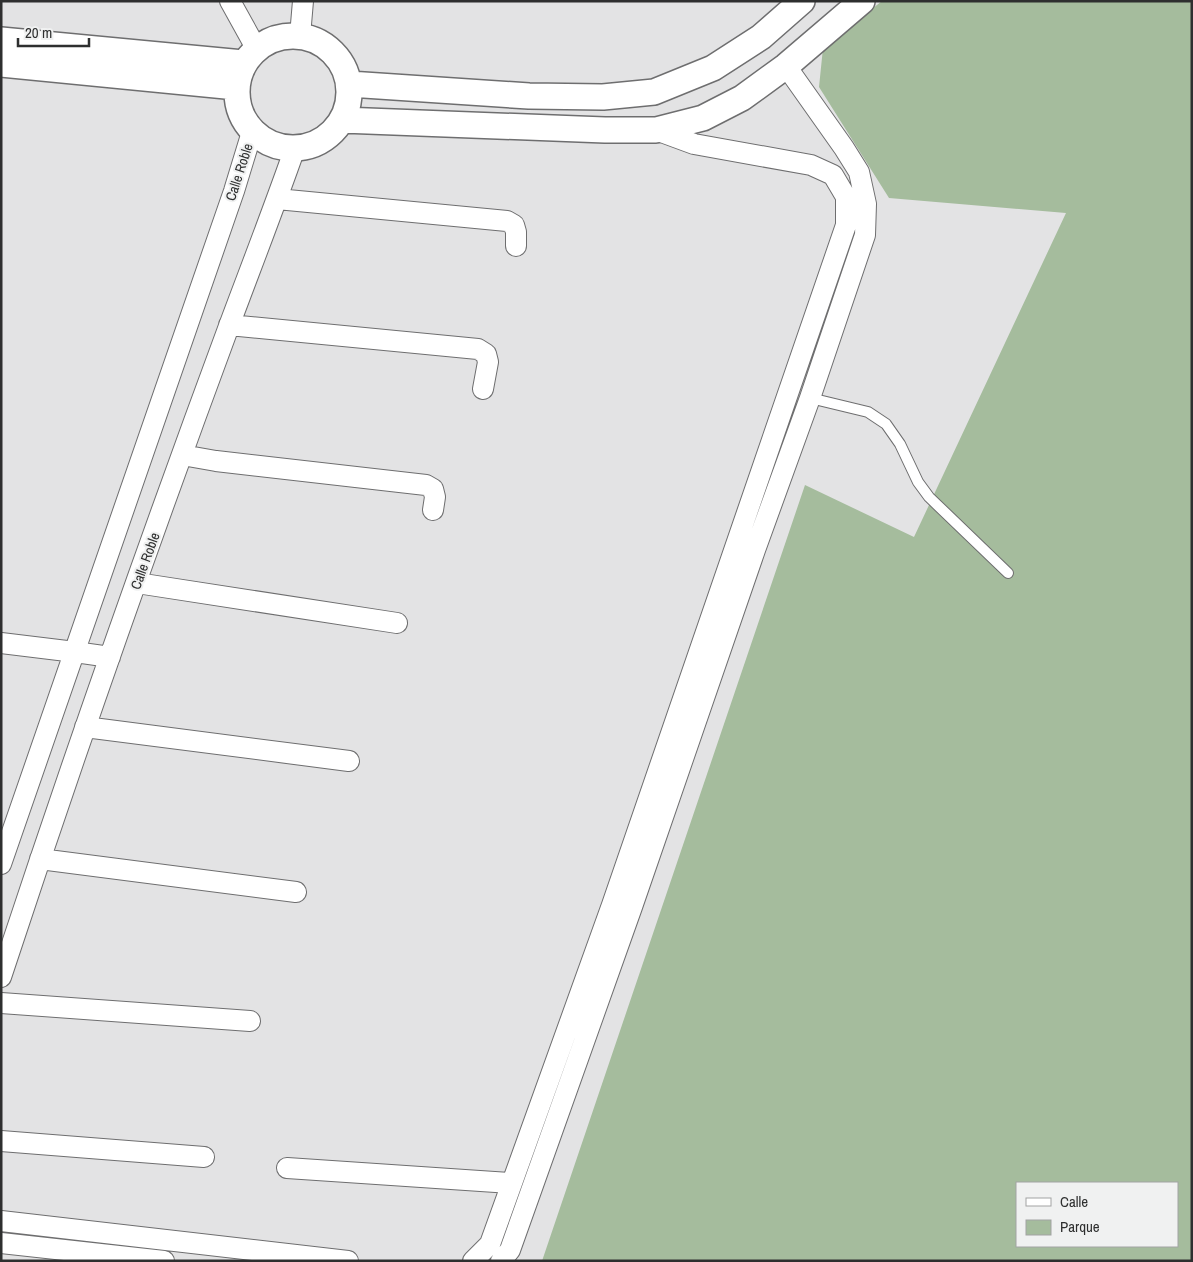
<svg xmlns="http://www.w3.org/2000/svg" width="1193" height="1262" viewBox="0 0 1193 1262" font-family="'Archivo Narrow',sans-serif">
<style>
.green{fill:#a5bc9d;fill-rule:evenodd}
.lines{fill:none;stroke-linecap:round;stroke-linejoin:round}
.service-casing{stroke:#6e6e6f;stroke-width:12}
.minor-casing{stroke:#6e6e6f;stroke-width:22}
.tertiary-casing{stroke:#6e6e6f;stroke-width:28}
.service{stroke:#fff;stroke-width:10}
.minor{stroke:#fff;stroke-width:20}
.tertiary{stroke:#fff;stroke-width:25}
.labels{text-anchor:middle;stroke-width:4;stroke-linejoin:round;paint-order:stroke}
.street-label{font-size:14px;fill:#2e2f2f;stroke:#f0f1f1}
</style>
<rect width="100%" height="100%" fill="#e3e3e4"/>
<path class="green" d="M882,1H1192V1261H542L805,485L914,537L1066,213L889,198L819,87L823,48ZM1017,1183H1177V1246H1017Z"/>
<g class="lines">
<g class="service-casing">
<path id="service" d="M810,398L868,412L886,424L900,444L918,482L929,497L1008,573"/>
</g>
<g class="minor-casing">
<path id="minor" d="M230,1L256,48
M300,36L303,1
M277,199L507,221L514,225L516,232V246
M229,325L478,349L486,354L488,362L483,389
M182,455L216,461L426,485L433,489L435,497L433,510
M137,583L397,623
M1,643L75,652L110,657
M85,727L349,761
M40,859L296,892
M1,864L234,191L252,132
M1,977C73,758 149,542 229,326C251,267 274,208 295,148
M1,1003L250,1021
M1,1141L204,1157
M287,1168L511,1183
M1,1221L348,1261
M1,1243L164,1261
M473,1261L490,1244L612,905L846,225V197L833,175L811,165L694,144L656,130
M501,1261L510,1250L632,907L755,550L810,398L865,235L866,204L859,172L844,148L786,66"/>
</g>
<g class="tertiary-casing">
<path id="tertiary" d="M237 92a56 56 0 1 1 112 0a56 56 0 1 1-112 0Z
M1,40L243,63
M1,64L236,87
M349,84L529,96L603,97L654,92L713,68L761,37L802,1
M342,120L605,130H656L703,118L742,98L786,66L862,1"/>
</g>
<use href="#service" class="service"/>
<use href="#minor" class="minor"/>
<use href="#tertiary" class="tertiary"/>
</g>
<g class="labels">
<g class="street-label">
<text transform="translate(239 172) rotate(-72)" y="5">Calle Roble</text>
<text transform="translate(145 561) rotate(-70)" y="5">Calle Roble</text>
</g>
</g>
<rect width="1193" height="1262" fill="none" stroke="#2e2f2f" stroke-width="5"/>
<rect x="1016" y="1182" width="162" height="65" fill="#f0f1f1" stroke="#a2a3a3"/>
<rect x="1026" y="1198" width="25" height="8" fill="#ffffff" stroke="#a2a3a3"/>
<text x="1060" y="1207" font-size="15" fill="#2e2f2f">Calle</text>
<rect x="1026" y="1220" width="25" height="15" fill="#a5bc9d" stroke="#a2a3a3"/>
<text x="1060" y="1232" font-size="15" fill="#2e2f2f">Parque</text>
<path d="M18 38v8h71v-8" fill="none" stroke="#2e2f2f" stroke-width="2.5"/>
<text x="25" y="38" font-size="15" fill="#2e2f2f" stroke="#f0f1f1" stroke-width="4" paint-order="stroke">20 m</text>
</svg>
